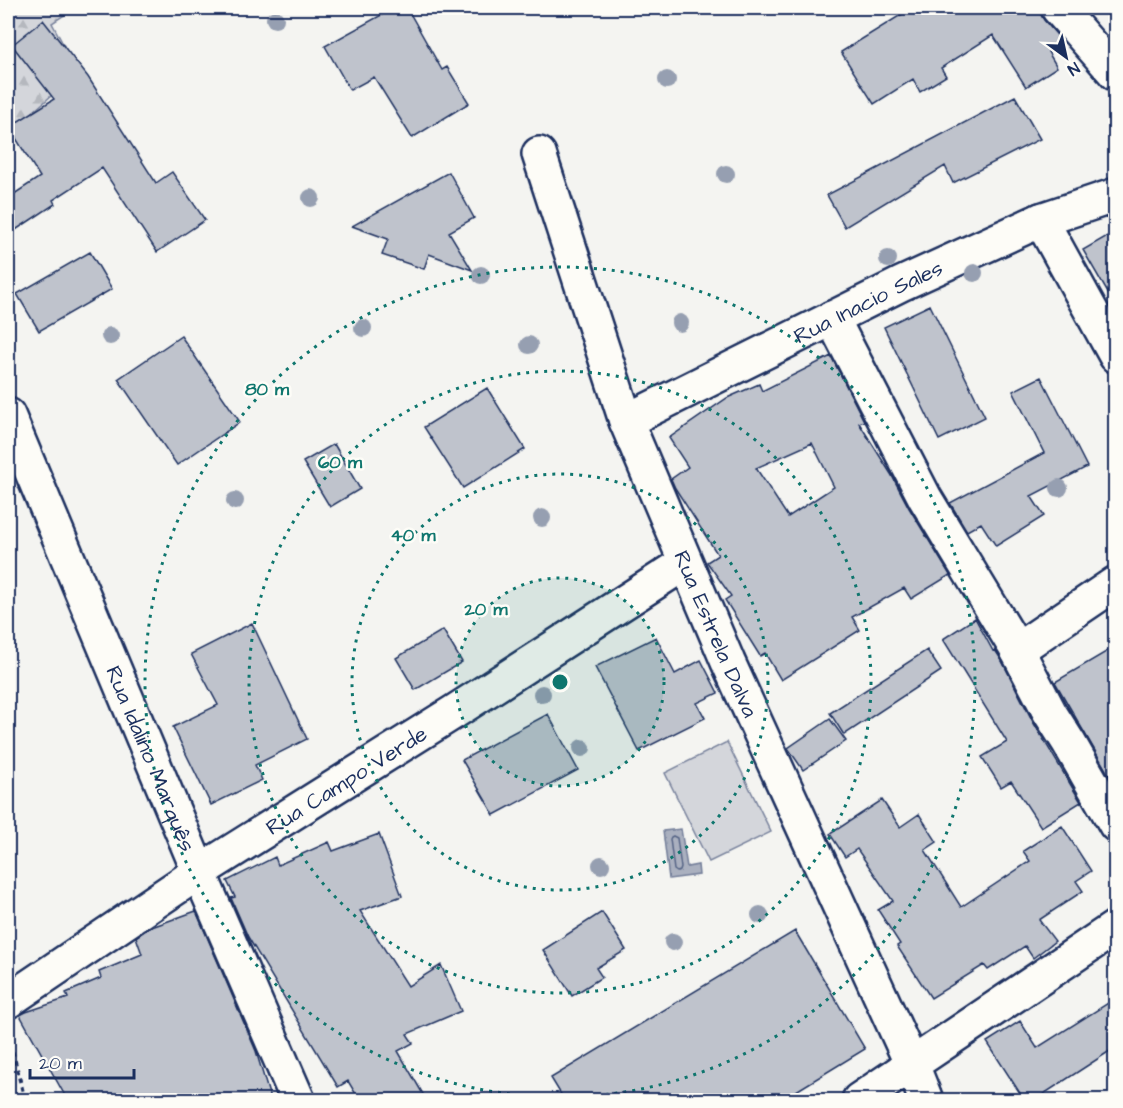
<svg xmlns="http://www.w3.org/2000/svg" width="1123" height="1108" viewBox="0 0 1123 1108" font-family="'Architects Daughter',sans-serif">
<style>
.forest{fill:url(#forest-firs);stroke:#78829c;stroke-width:1.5}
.pitch{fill:#d4d6db;stroke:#78829c;stroke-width:1.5}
.water{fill:#aab0bf;stroke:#717c98;stroke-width:1.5}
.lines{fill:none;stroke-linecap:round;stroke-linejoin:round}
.shore{stroke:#546385;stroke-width:1.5}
.building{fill:#bfc3cc;stroke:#1b2f5e;stroke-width:1.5;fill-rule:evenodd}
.minor-casing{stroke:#1b2f5e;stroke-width:38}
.path{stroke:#1b2f5e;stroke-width:4;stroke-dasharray:4.5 4.5;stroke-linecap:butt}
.minor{stroke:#fdfcf7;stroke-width:33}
.tree{fill:#969fb1}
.ring{fill:none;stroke:#0f766e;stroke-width:3;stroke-dasharray:3 6}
.labels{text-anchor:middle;stroke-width:5;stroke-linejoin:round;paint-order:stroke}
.street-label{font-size:22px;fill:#1b2f5e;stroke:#fdfcf7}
.centre{fill:#0f766e;stroke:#fdfcf7;stroke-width:3}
.ring-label{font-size:18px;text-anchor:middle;font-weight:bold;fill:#0f766e;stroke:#fdfcf7;stroke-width:5;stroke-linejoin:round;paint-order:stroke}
</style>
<defs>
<pattern id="forest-firs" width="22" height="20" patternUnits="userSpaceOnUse" patternTransform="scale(1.5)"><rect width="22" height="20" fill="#d4d6db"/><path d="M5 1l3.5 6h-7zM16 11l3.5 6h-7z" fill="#b5b8be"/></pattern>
</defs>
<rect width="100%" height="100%" fill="#f4f4f1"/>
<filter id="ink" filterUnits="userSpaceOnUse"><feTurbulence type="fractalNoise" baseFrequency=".0167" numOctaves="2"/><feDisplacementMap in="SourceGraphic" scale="12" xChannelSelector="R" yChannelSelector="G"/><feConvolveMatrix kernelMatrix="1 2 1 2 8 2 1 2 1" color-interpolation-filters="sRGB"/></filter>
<g filter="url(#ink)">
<path class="forest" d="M8,8H75L52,23L78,72L8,134Z"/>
<path class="pitch" d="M727,742L771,832L709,862L665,773Z"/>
<path class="water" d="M681,829L687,867L698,865L699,875L669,879L663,831Z"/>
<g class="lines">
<path class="shore" d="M673,836L677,838L681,868L680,871L677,872L674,870L670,839L671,837Z"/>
</g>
<path class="building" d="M394,8H407L442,70L447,67L469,103L412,138L374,77L350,90L325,46Z
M912,8H1040V12L1044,20L1063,42L1048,52L1057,67L1026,87L993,35L941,68L946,76L920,92L913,79L874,104L841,52Z
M43,20L88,77L156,183L172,172L205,220L157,252L102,168L53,200L55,204L8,235V198L40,177L9,127L54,99L12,45Z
M1015,96L1040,139L953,183L945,166L845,227L827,195Z
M449,172L474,218L449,232L472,270L429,254L424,269L382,255L388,239L352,226Z
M1116,231V307L1083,250Z
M90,252L112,289L39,331L17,294Z
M930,305L985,417L939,440L884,327Z
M181,336L240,422L177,465L118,379Z
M831,356L864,421L859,423L891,474L909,508L950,575L911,599L904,588L852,617L860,630L781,680L765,653L760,656L725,600L731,596L707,562L718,555L675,488L671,479L688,467L669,438L727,398L759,384L762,391ZM812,443L834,487L788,517L756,468Z
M1041,377L1087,467L1031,496L1044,516L996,546L981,523L967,531L950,503L1044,453L1013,391Z
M487,388L525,449L463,488L424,427Z
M334,444L360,489L330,507L303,462Z
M975,618L993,651L995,650L1001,659L1033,722L1081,802L1041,827L1011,781L1001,787L982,757L1007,742L943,639Z
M252,623L307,739L255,765L262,780L211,805L173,727L218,705L191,654Z
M443,630L462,662L415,690L396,658Z
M656,637L675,674L701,660L718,693L697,703L705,718L639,751L595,667Z
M1116,646V780L1113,782L1055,682Z
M927,650L941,671L844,735L830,713Z
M548,714L578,770L494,815L462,760Z
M830,719L846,741L803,770L788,748Z
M882,800L900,827L919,814L937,842L925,850L961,907L1030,861L1023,851L1062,826L1091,871L1076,881L1083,891L1039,920L1055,941L1033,958L1025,946L988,970L984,965L931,998L897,946L900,944L878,910L893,901L857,849L845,857L830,834Z
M379,834L402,896L360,911L408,986L441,965L461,1011L407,1034L413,1043L398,1051L427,1101H360L348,1081L338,1087L248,937L231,898L235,897L227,881L275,857L278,865L329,842L333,851Z
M196,911L256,1051L271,1101H68L20,1015L26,1012L68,998L66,993L101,978L99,972L142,954L136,937L149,928Z
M602,912L626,950L596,968L602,977L572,996L543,950Z
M795,931L865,1049L780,1101H565L551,1078Z
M1116,998V1047L1033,1101H1025L987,1042L1020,1021L1037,1048Z"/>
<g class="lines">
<g class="minor-casing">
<g id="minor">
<path d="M1058,8L1116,74"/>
<path id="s1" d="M539,154L626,421L728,662L912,1065L926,1100"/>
<path d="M1041,220L1116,356"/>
<path d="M832,318L925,498L1017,650L1050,713L1069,743L1116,825"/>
<path id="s2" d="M8,415L199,872L298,1100"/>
<path id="s3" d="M626,421L901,284L1041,220L1116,195"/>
<path d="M1017,650L1116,583"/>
<path id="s4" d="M8,1001L199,872L454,712L685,563"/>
<path d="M859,1100L1116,927"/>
</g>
</g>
<path class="path" d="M8,1034L25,1100"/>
<use href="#minor" class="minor"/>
</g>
<g class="tree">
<circle cx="275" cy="19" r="9"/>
<circle cx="667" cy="80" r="9"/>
<circle cx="726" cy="174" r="9"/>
<circle cx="311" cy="198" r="9"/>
<circle cx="888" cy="259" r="9"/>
<circle cx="974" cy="273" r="9"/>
<circle cx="481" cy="275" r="9"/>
<circle cx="680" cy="323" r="9"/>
<circle cx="363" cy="328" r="9"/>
<circle cx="110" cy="336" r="9"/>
<circle cx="529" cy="345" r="9"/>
<circle cx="1059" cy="488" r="9"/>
<circle cx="235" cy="501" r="9"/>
<circle cx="542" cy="518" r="9"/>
<circle cx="542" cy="694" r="9"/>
<circle cx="582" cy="748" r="9"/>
<circle cx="601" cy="865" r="9"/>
<circle cx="760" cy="915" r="9"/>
<circle cx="673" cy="942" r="9"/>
</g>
</g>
<circle cx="560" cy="682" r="104" fill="#0f766e" fill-opacity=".12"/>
<g class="ring">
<circle cx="560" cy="682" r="104"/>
<circle cx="560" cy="682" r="208"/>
<circle cx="560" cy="682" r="311"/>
<circle cx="560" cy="682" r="415"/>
</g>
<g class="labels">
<g class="street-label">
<text dy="8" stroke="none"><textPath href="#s3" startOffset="270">Rua Inacio Sales</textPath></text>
<text dy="8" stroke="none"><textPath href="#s1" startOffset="512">Rua Estrela Dalva</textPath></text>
<text dy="8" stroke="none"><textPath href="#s2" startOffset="372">Rua Idalino Marquês</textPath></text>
<text dy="8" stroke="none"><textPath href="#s4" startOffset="404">Rua Campo Verde</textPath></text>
</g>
</g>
<circle cx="560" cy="682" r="9" class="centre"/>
<g class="ring-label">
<text x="267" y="395">80 m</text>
<text x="340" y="468">60 m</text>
<text x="413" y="541">40 m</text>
<text x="486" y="615">20 m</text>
</g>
<rect width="1123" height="1108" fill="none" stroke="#fdfcf7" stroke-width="30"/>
<rect x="15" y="15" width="1093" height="1078" fill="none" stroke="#1b2f5e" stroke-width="2" filter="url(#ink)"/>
<g transform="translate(1066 57) rotate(147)" stroke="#fdfcf7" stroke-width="4.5" paint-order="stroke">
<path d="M0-4.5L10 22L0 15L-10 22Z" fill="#1b2f5e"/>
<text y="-9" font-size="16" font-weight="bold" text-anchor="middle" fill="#1b2f5e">N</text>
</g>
<path d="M30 1069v9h104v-9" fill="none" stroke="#1b2f5e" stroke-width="3"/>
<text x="39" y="1069" font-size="18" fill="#1b2f5e" stroke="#fdfcf7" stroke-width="4.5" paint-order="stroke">20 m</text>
</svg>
